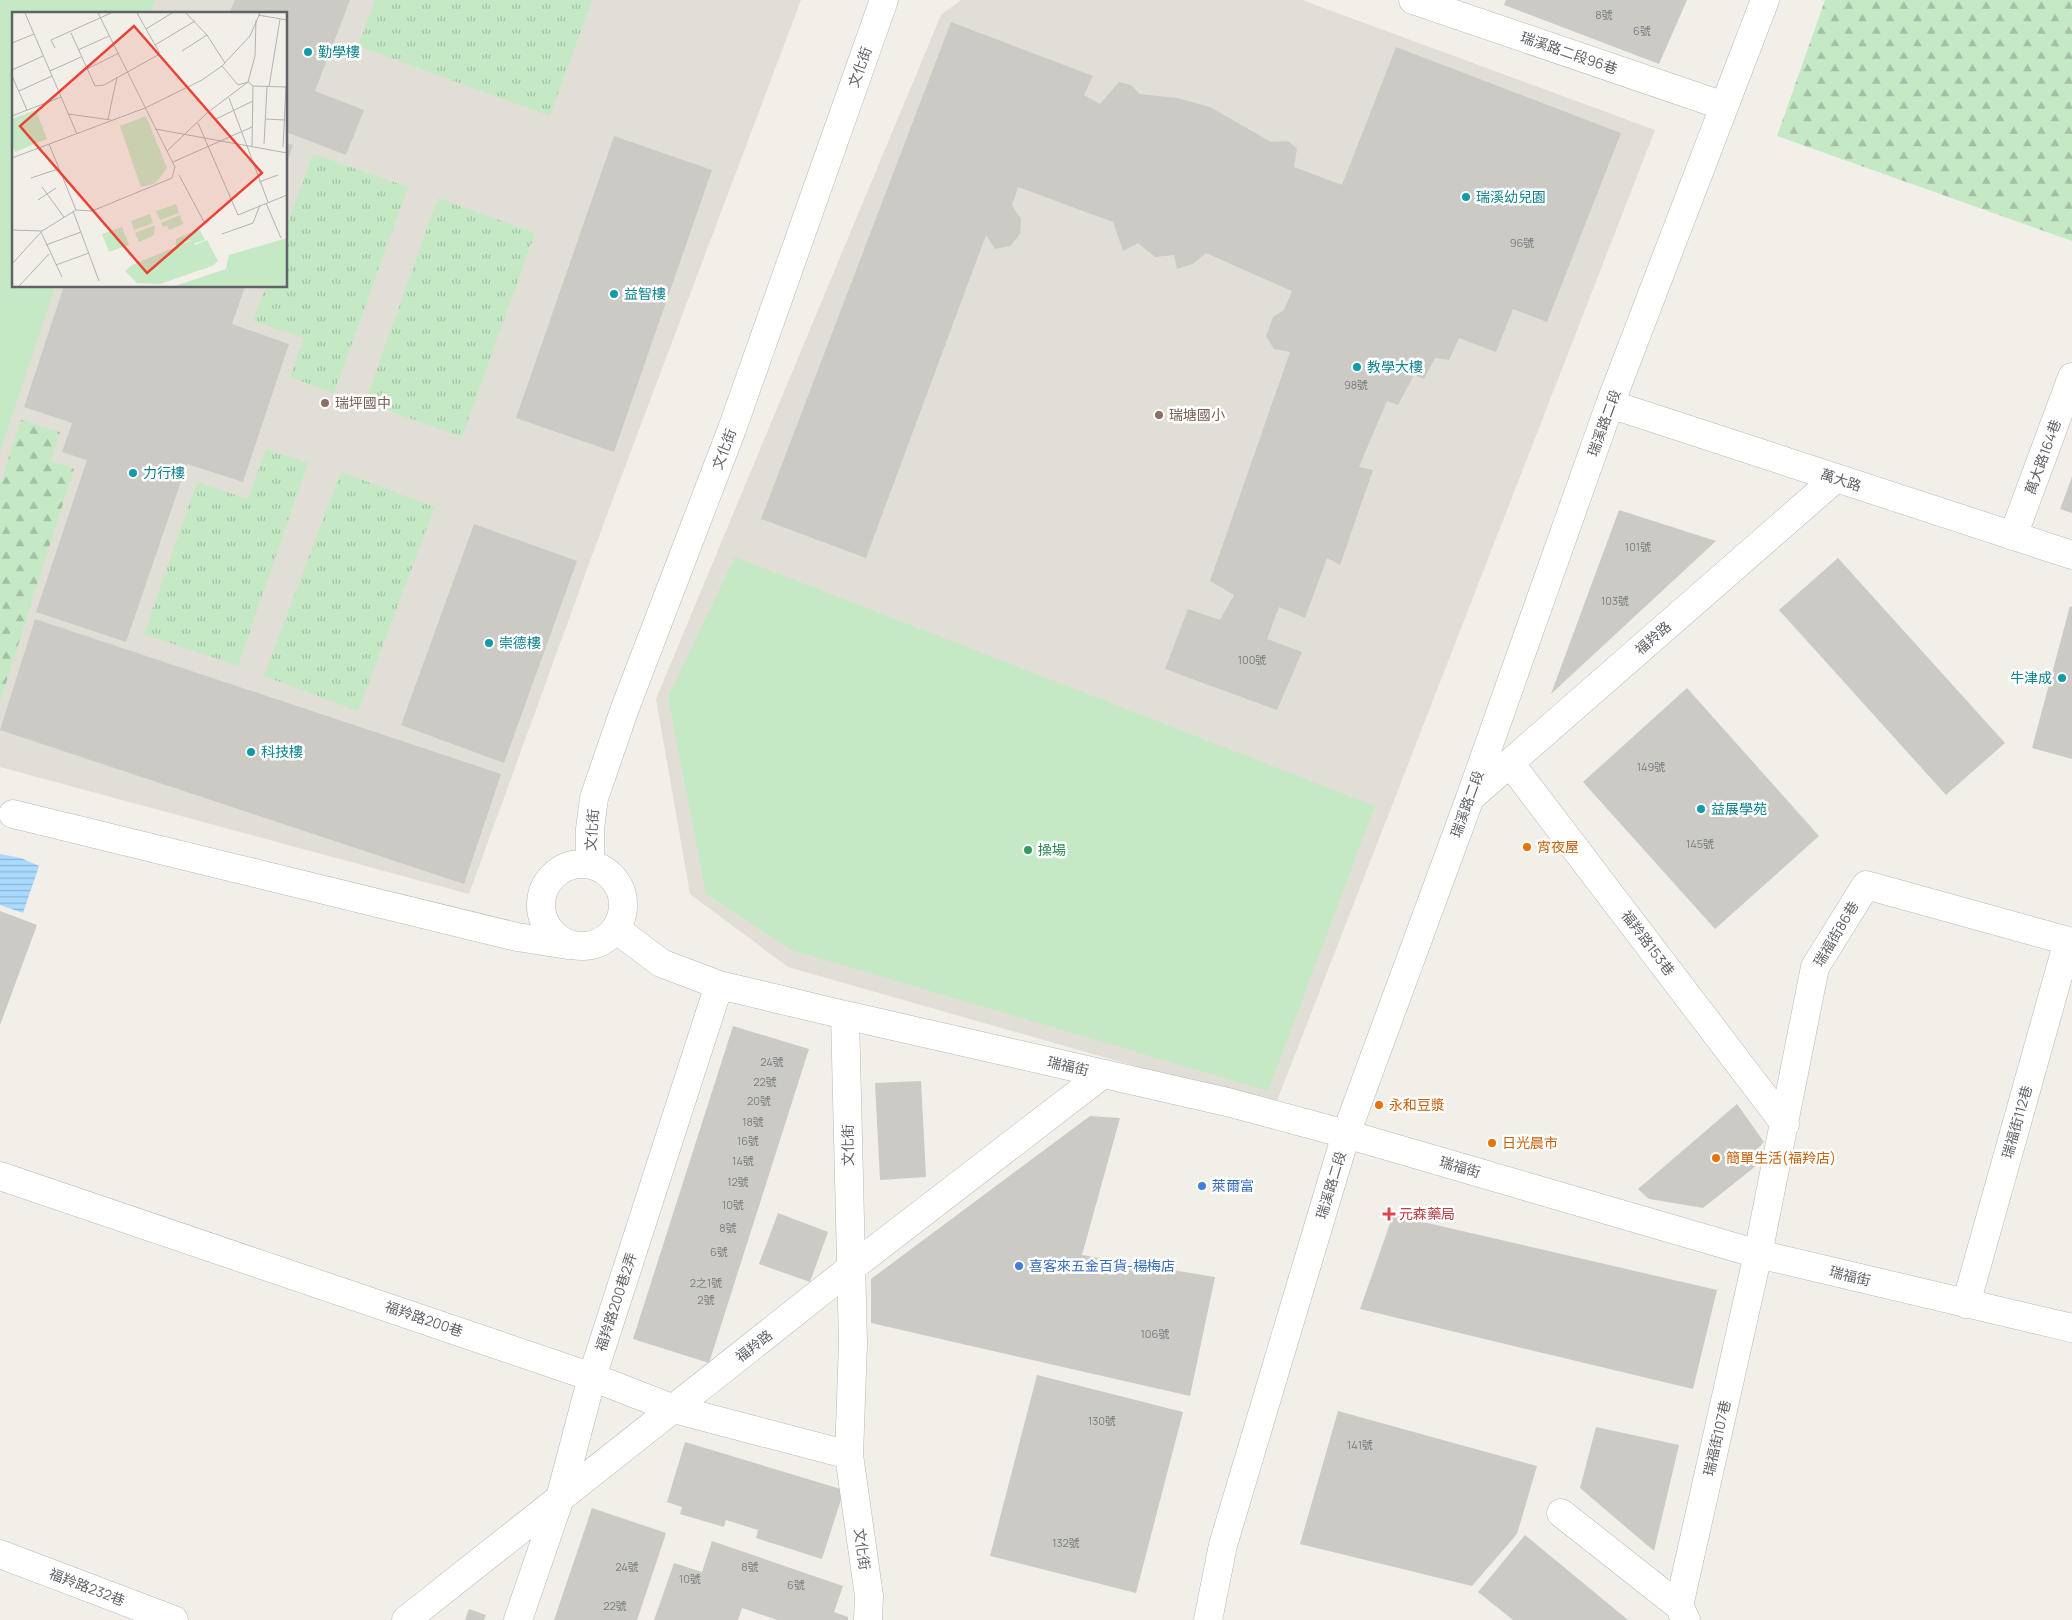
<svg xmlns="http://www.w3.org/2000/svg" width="2072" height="1620" viewBox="0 0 2072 1620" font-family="Manrope,'Noto Sans TC',sans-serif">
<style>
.education{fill:#e1ded6;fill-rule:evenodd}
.grass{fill:url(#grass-tufts)}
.forest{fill:url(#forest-firs)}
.garden{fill:#c5e8c5}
.water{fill:url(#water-rules)}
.building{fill:#cccac5}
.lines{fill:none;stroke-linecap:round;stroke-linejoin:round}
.minor-casing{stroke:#b5b8bc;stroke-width:29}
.minor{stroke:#fff;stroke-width:28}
.culture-dot{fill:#0f9aa8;stroke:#fff;stroke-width:2}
.education-dot{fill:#8d6e63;stroke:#fff;stroke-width:2}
.food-dot{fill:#e8710a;stroke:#fff;stroke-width:2}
.leisure-dot{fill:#2e9e5b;stroke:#fff;stroke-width:2}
.shop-dot{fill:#3f7fe0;stroke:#fff;stroke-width:2}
.health-dot{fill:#e0444e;stroke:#fff;stroke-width:2}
.labels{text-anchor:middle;stroke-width:5;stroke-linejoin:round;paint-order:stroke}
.number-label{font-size:11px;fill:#7a7d7f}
.culture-label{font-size:14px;fill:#0d838f;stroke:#fff;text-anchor:start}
.street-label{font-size:14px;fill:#5f6368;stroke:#fff}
.education-label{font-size:14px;fill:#785e54;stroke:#fff;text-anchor:start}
.food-label{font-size:14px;fill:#c56008;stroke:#fff;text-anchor:start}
.leisure-label{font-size:14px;fill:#27864d;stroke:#fff;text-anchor:start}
.shop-label{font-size:14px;fill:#366cbe;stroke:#fff;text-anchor:start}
.health-label{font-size:14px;fill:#be3a42;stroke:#fff;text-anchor:start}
.inset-road{fill:none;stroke:#b3b3b1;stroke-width:1}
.view{fill:#ea4335;fill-opacity:0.15;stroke:#ea4335;stroke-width:2.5}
.inset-edge{fill:none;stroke:#5f6368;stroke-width:2.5}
</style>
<defs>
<pattern id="grass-tufts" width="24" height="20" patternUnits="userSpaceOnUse" patternTransform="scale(1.25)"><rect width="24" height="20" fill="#c5e8c5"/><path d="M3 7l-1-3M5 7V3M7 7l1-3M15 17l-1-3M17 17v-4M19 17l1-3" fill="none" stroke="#a3c0a4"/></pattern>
<pattern id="forest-firs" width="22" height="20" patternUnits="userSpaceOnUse" patternTransform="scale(1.25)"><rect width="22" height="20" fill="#c5e8c5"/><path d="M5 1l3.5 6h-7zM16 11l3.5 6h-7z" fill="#a3c0a4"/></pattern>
<pattern id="water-rules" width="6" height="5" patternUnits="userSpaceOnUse" patternTransform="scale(1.25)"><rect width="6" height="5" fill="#aadaff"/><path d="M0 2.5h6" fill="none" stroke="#8eb4d2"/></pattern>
</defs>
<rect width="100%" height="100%" fill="#f1efe8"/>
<path class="education" d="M0,0H801L605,520L469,894L0,767ZM14,14H286V286H14Z
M961,0H1302L1655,130L1275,1106L788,967L690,894L656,699L941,15Z"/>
<path class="grass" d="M375,0H592L550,116L358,46Z
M313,154L408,187L334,393L290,377L304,338L253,321L266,286H286V228Z
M438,198L535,233L462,437L365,402Z
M266,449L308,463L238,666L144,634L197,482L248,499Z
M341,472L435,507L358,711L264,676Z"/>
<path class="forest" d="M1825,0H2072V241L1777,136Z
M21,420L60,432L51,461L74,469L0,702V484Z"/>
<path class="garden" d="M0,0H155L150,14H14V286H55L0,453Z
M735,557L1375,806L1268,1091L792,950L706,894L668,697Z"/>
<path class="water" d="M0,854L21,858L39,866L23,913L0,905Z"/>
<path class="building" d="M235,0H350L315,91L364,110L346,155L286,132V14H229Z
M1506,0H1687L1659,64L1504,5Z
M951,22L1093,76L1084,95L1100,104L1119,82L1131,85L1140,94L1177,98L1210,107L1271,142L1288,141L1297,149L1294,167L1342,185L1396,47L1621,133L1547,322L1513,309L1496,352L1459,338L1449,360L1435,358L1424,379L1414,375L1398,405L1387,401L1359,467L1373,470L1340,565L1327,558L1305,618L1279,607L1267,639L1302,652L1277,710L1165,669L1188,609L1220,620L1234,595L1210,581L1290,352L1274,349L1266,336L1273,317L1284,310L1292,291L1206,253L1193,264L1177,269L1174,255L1155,257L1138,243L1123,251L1113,222L1018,187L1012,205L1021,219L1020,234L1010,246L995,249L986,235L866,558L761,519Z
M614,136L712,170L614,452L516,418Z
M286,143L293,145L287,163H286Z
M64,286H245L232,324L289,344L243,482L187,464L126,642L36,612L87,460L62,452L72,423L24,407Z
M2072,477V513L2060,509Z
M1619,510L1716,541L1551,694Z
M474,524L577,561L504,763L401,725Z
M1838,558L2005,743L1946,795L1779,610Z
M2070,606L2072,607V759L2032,748Z
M35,619L501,774L464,884L0,730Z
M1687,688L1819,836L1715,929L1583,782Z
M0,911L37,925L0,1025Z
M733,1026L809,1049L709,1363L633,1339Z
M921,1081L926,1177L880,1180L875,1083Z
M1737,1104L1764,1142L1754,1153L1761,1162L1703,1208L1649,1199L1638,1189Z
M1090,1116L1120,1118L1082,1255L1215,1277L1190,1396L871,1323V1279Z
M778,1213L828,1232L810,1282L759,1264Z
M1393,1215L1717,1290L1693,1389L1360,1309Z
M1037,1375L1183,1412L1136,1593L990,1556Z
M1338,1411L1537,1466L1517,1534L1472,1586L1300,1544Z
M1596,1427L1679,1445L1654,1551L1580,1488Z
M685,1442L844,1490L822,1559L756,1538L758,1530L726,1520L724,1527L680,1514L682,1507L667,1502Z
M592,1508L666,1533L637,1620H554Z
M1525,1535L1628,1620H1513L1478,1592Z
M712,1541L843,1586L834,1612L848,1617V1620H777L742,1608L738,1620H654L674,1563L702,1572Z
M469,1609L486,1615L484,1620H465Z"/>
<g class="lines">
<g class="minor-casing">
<path id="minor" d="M1413,0L1724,106
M1610,404L2072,555
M2013,536L2072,377
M1510,763L1785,1124
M1471,797L1836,478
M13,814L517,937L568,945
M541 905a41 41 0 1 1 82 0a41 41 0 1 1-82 0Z
M590,864V829L594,798L625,708L732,429L884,0
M616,929L661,963L719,985L845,1015L853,1343L849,1455L869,1596L868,1620
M845,1015L1227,1102L1346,1134L1758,1254L2072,1328
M0,1176L592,1377L674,1409L849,1455
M1966,1304L2068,941
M1561,1513L1679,1606
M0,1554L174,1620
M406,1620L851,1268L1103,1074
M518,1620L560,1498L592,1377L719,985
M1208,1620L1223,1545L1346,1134L1470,798L1610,404L1765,0
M1686,1620L1679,1606L1758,1254L1815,967L1866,885L2072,942"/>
</g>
<use href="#minor" class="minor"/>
</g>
<g class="culture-dot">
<circle cx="308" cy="52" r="5"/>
<circle cx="1466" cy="197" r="5"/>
<circle cx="614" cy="294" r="5"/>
<circle cx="1357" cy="367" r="5"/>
<circle cx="133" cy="473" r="5"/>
<circle cx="489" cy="643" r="5"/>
<circle cx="2062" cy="678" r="5"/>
<circle cx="251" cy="752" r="5"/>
<circle cx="1701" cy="809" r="5"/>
</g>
<g class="education-dot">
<circle cx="325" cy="403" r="5"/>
<circle cx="1159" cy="415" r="5"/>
</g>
<g class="food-dot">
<circle cx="1527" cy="847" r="5"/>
<circle cx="1379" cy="1105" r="5"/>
<circle cx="1492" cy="1143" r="5"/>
<circle cx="1716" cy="1158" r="5"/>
</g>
<circle class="leisure-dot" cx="1028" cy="850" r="5"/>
<g class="shop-dot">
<circle cx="1202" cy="1186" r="5"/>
<circle cx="1019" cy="1266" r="5"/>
</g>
<path class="health-dot" d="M1386.5 1206.5h5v5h5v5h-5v5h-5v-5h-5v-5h5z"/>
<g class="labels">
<g class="number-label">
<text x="1604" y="19">8號</text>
<text x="1642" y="35">6號</text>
<text x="1522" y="247">96號</text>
<text x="1356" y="389">98號</text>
<text x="1638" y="551">101號</text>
<text x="1615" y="605">103號</text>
<text x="1252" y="664">100號</text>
<text x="1651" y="771">149號</text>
<text x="1700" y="848">145號</text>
<text x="772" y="1066">24號</text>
<text x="765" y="1086">22號</text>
<text x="759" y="1105">20號</text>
<text x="753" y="1126">18號</text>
<text x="748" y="1145">16號</text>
<text x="743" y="1165">14號</text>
<text x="738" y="1186">12號</text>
<text x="733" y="1209">10號</text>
<text x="728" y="1232">8號</text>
<text x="719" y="1256">6號</text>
<text x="706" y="1287">2之1號</text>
<text x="706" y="1304">2號</text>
<text x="1155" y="1338">106號</text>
<text x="1102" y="1425">130號</text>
<text x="1360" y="1449">141號</text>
<text x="1066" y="1547">132號</text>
<text x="627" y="1571">24號</text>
<text x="750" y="1571">8號</text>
<text x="690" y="1583">10號</text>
<text x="796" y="1589">6號</text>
<text x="615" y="1610">22號</text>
</g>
<g class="culture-label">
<text x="318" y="57">勤學樓</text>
<text x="1476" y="202">瑞溪幼兒園</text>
<text x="624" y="299">益智樓</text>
<text x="1367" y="372">教學大樓</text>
<text x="143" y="478">力行樓</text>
<text x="499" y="648">崇德樓</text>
<text x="2052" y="683" text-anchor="end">牛津成</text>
<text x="261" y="757">科技樓</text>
<text x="1711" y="814">益展學苑</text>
</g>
<g class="street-label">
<text transform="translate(1569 53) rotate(19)" y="5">瑞溪路二段96巷</text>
<text transform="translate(860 67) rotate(-70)" y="5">文化街</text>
<text transform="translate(1604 423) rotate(-70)" y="5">瑞溪路二段</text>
<text transform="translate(724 449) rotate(-69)" y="5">文化街</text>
<text transform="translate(2043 457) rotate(-70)" y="5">萬大路164巷</text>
<text transform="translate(1841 480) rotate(18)" y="5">萬大路</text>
<text transform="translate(1653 638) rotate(-41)" y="5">福羚路</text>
<text transform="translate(1467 804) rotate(-70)" y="5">瑞溪路二段</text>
<text transform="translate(592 830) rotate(-86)" y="5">文化街</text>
<text transform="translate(1836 934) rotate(-59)" y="5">瑞福街86巷</text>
<text transform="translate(1648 943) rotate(53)" y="5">福羚路153巷</text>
<text transform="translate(1068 1066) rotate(13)" y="5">瑞福街</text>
<text transform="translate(2017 1122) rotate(-74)" y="5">瑞福街112巷</text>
<text transform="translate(848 1145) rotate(-91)" y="5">文化街</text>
<text transform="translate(1460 1167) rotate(16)" y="5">瑞福街</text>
<text transform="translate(1331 1185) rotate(-73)" y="5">瑞溪路二段</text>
<text transform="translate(1850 1276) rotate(14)" y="5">瑞福街</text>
<text transform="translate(616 1302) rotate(-72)" y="5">福羚路200巷2弄</text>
<text transform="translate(424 1319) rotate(19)" y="5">福羚路200巷</text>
<text transform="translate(754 1346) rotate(-38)" y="5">福羚路</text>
<text transform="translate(1717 1438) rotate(-77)" y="5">瑞福街107巷</text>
<text transform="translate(862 1549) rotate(82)" y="5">文化街</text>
<text transform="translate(87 1587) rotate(21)" y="5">福羚路232巷</text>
</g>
<g class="education-label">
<text x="335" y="408">瑞坪國中</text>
<text x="1169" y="420">瑞塘國小</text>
</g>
<g class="food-label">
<text x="1537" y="852">宵夜屋</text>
<text x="1389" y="1110">永和豆漿</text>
<text x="1502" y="1148">日光晨市</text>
<text x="1726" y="1163">簡單生活(福羚店)</text>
</g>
<g class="leisure-label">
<text x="1038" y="855">操場</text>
</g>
<g class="shop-label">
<text x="1212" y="1191">萊爾富</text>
<text x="1029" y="1271">喜客來五金百貨-楊梅店</text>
</g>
<g class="health-label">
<text x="1399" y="1219">元森藥局</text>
</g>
</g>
<g transform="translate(12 12)">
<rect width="275" height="275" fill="#f1efe8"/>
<path d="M164,192L167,201L148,208L144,199ZM138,202L141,211L122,218L119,209ZM168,203L171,212L157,218L155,213L151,215L149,211ZM143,213L142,223L127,230L123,221ZM110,215L117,233L97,240L90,222Z" fill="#c5e8c5"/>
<path d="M24,98L35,127L3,140L0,132V107ZM187,217L193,228L181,232L178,228L164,234V227ZM275,226V274H163L214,257L217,243Z" fill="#c5e8c5"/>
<path d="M134,104L155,156L144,171L129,175L108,114ZM195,228L206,249L200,254L148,272L125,271L113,259L120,253L178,229L183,233Z" fill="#c5e8c5"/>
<path class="inset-road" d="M13,1L65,122M86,1L155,139M174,1L195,23L213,51M246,3L275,8M134,17L160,1M59,21L83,74L92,73L146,43L147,40L125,1M0,31L22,22M143,33L183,9M43,36L39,28L99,1M66,38L97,24M170,39L195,23M210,54L226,73L236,70L241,74L275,75M75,57L107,41M0,58L31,44M38,59L69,45M0,64L15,98M257,75L268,7M7,79L40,64M217,86L256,190M56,102L99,108M0,104L49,85M96,107L105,65M204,107L241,89M253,107L273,108M186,111L226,203L275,183M143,117L275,141M37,132L64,198M252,132L255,75M240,135L241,74M271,135L274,75M0,146L133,96L190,68L210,54L238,24L248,1M161,150L240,115M167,163L192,210M19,166L46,157M247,170L266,163M30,175L52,205M26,188L44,176M254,191L269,226M61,199L87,269M0,218L30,219M29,220L50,265M210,222L241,211L248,193M34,233L69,220M0,252L30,219L64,198L80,199L160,166L163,155L155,139L195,101L236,70L243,44L244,8M44,253L77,241M7,274L37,242"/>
<path class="view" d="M122,14L250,161L135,261L8,114Z"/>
<rect width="275" height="275" class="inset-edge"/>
</g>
</svg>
